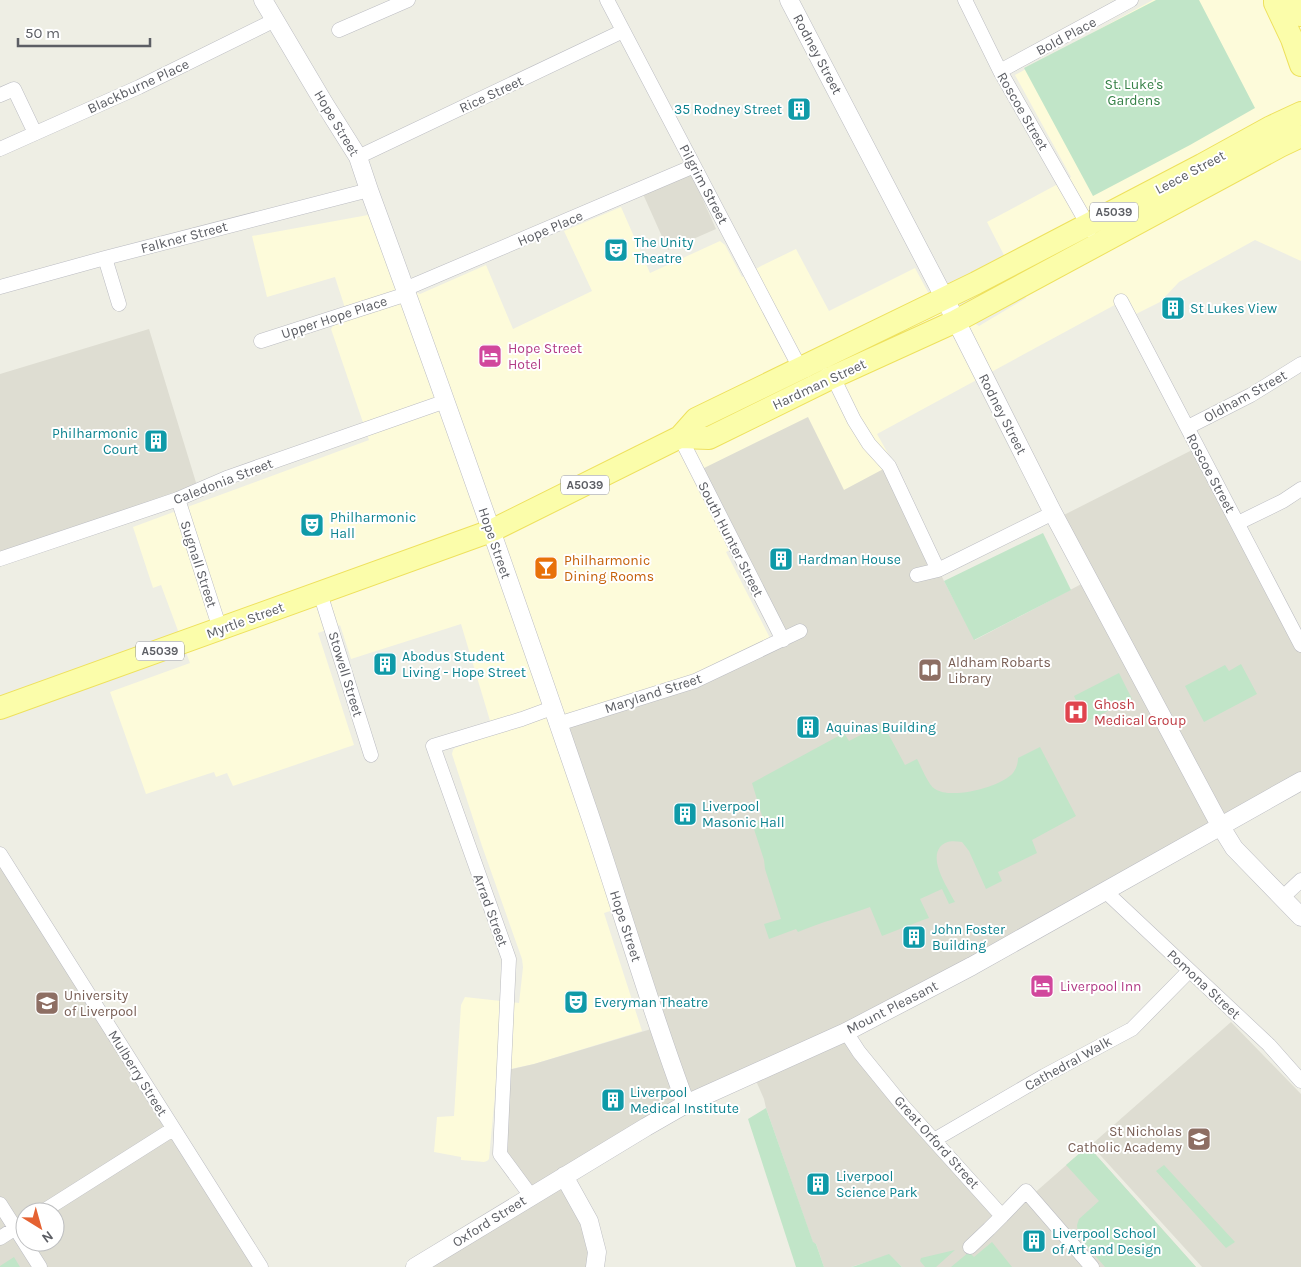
<svg xmlns="http://www.w3.org/2000/svg" width="1301" height="1267" viewBox="0 0 1301 1267" font-family="Karla,sans-serif">
<style>
.commercial{fill:#fdfbda}
.education{fill:#deddd2;fill-rule:evenodd}
.green{fill:#c1e5c8}
.lines{fill:none;stroke-linecap:round;stroke-linejoin:round}
.minor-casing{stroke:#bbbcc2;stroke-width:15}
.tertiary-casing{stroke:#bbbcc2;stroke-width:19}
.primary-casing{stroke:#eee15d;stroke-width:24}
.minor{stroke:#fff;stroke-width:14}
.tertiary{stroke:#fff;stroke-width:18}
.primary{stroke:#fbfdaa;stroke-width:22}
.labels{text-anchor:middle;stroke-width:4;stroke-linejoin:round;paint-order:stroke}
.shield{fill:#fff;stroke:#8d8e92;stroke-width:1}
.shield-label{font-size:12px;font-weight:bold;fill:#5c5e64}
.street-label{font-size:14px;fill:#5c5e64;stroke:#fff}
.park-label{font-size:14px;fill:#368147;stroke:#fff}
.culture-label{font-size:14px;fill:#0d838f;stroke:#fff;text-anchor:start}
.hotel-label{font-size:14px;fill:#b23c85;stroke:#fff;text-anchor:start}
.food-label{font-size:14px;fill:#c56008;stroke:#fff;text-anchor:start}
.education-label{font-size:14px;fill:#785e54;stroke:#fff;text-anchor:start}
.health-label{font-size:14px;fill:#be3a42;stroke:#fff;text-anchor:start}
</style>
<rect width="100%" height="100%" fill="#eeeee4"/>
<path class="commercial" d="M1153,0H1301V261L1255,240L1179,282L1160,302L1134,315L1122,301L877,434L894,464L726,552L771,640L766,861L604,913L642,1031L534,1064L497,1072L489,1159L487,1161L484,1162L461,1160V1157L434,1152L437,1117L454,1116L461,1005L465,997L519,1003L523,967L522,959L482,846L452,754L453,750L455,748L494,734L461,624L351,659L340,625L318,633L354,745L233,786L227,773L216,777L214,772L146,794L110,692L190,663L161,585L153,588L133,527L369,440L331,329L345,308L335,277L267,297L252,236L368,215L371,216L395,284L420,294L486,265L513,329L592,291L564,231L621,207L650,273L720,241L725,245L742,277L761,266L796,249L829,311L915,268L929,294L979,326L1026,298L987,222L1071,177L1015,75Z"/>
<path class="education" d="M691,173L716,229L668,250L643,194Z
M149,329L198,489L0,559V374Z
M808,417L844,490L889,466L944,581L975,640L1089,580L1056,519L1198,447L1301,645V781L845,1033L1005,1219L1088,1146L1196,1267H902L889,1255L851,1267H824L816,1244L813,1243L766,1108L764,1099L753,1074L564,1176L589,1221L595,1267H415L531,1196L500,1154L504,1071L534,1064L658,1027L558,724L695,681L782,640L698,471Z
M0,854L261,1267H0ZM25,1212H55V1242H25Z
M1231,1022L1301,1094V1267H1202L1091,1145Z"/>
<path class="green" d="M1156,0H1199L1255,108L1190,145L1093,196L1024,68Z
M1043,533L1071,590L974,640L944,581Z
M1241,664L1257,694L1204,722L1185,686L1225,665L1229,671Z
M1119,673L1132,699L1086,722L1074,696Z
M882,724H883L905,765L917,759C921,766 928,785 935,789C951,800 1001,787 1013,773C1016,769 1018,764 1018,758L1040,747L1076,816L1032,840L1037,853L998,872L1002,881L986,889L969,851L962,842C954,841 946,840 940,847C929,861 948,888 955,902L949,904L942,889L920,899L929,918L923,920L882,936L870,907C846,916 821,922 798,932L796,929L769,939L764,924L781,919L765,869L764,860L752,823L763,819L752,783L844,733L849,741Z
M766,1108L813,1242L816,1244L824,1267H796L748,1119Z
M1088,1146L1196,1267H1105L1078,1236L1077,1225L1079,1219L1099,1201L1066,1165Z
M1164,1165L1235,1242L1226,1248L1156,1171Z
M992,1242L1012,1267H951L969,1252L974,1257Z
M955,1250L936,1267H925L920,1261L921,1258Z
M889,1254L902,1267H851L855,1266Z
M14,1257L20,1267H0V1266Z"/>
<g class="lines">
<g class="minor-casing">
<path id="minor" d="M607,0L800,368L806,370
M965,0L1000,71L1088,225L1089,230
M339,30L408,0
M1000,71L1131,0
M0,95L14,89L35,133
M0,149L139,87L275,20
M358,157L623,31
M105,258L119,304
M0,287L105,258L369,190
M405,289L694,166
M1121,301L1301,645
M261,341L407,294
M827,375L833,377L854,420L869,444L889,466L938,570
M1188,427L1251,395L1301,364
M680,437L783,640
M178,499L220,629
M1238,523L1283,501L1301,489
M0,559L178,499L229,477L446,401
M917,575L938,570L1053,513
M320,593L371,755
M558,724L695,681L800,631
M0,854L261,1267
M1105,891L1269,1045L1301,1081
M1282,898L1301,880
M846,1032L859,1052L903,1106L1002,1216L989,1229L970,1247
M934,1140L1044,1076L1132,1029L1189,971
M531,1196L500,1154L509,959L433,746L522,719L552,708
M0,1204L40,1267
M42,1212L173,1129
M1002,1216L1026,1191L1092,1267
M0,1238L25,1222"/>
</g>
<g class="tertiary-casing">
<path id="tertiary" d="M263,0L324,103L358,157L369,190C445,397 518,605 589,813C622,910 650,1009 686,1104
M789,0L945,299L1053,513L1221,827L1234,848L1301,917
M564,1176L589,1221L597,1252L595,1267
M415,1267L646,1127L686,1104L846,1032L913,997L972,966L1301,781"/>
</g>
<g class="primary-casing">
<path id="primary" d="M1275,0V3L1292,39L1301,65
M1292,0L1301,15
M680,437L709,438L833,377L956,321L1280,146L1301,136
M0,708L491,531L680,437L696,419L976,283L1202,165L1271,127L1301,113"/>
</g>
<use href="#minor" class="minor"/>
<use href="#tertiary" class="tertiary"/>
<use href="#primary" class="primary"/>
</g>
<defs>
<g id="building-square" transform="scale(1.25)"><rect x="-9" y="-9" width="18" height="18" rx="4" fill="#0f9aa8" stroke="#fff"/><path d="M-4-6H4V6H1V3H-1V6H-4ZM-2.5-4.3h1.7v1.8h-1.7ZM.8-4.3h1.7v1.8H.8ZM-2.5-1h1.7V.8h-1.7ZM.8-1h1.7V.8H.8Z" fill="#fff"/></g>
<g id="theatre-square" transform="scale(1.25)"><rect x="-9" y="-9" width="18" height="18" rx="4" fill="#0f9aa8" stroke="#fff"/><path d="M-5-5.5Q0-4 5-5.5V0Q5 5 0 6Q-5 5-5 0ZM-3.3-2.5H-1v1.5H-3.3ZM1-2.5H3.3v1.5H1ZM-2.8 1Q0 5.5 2.8 1Z" fill="#fff"/></g>
<g id="hotel-square" transform="scale(1.25)"><rect x="-9" y="-9" width="18" height="18" rx="4" fill="#d1479c" stroke="#fff"/><path d="M-6-4.5h1.5V1H6V5H4.5V3h-9V5H-6ZM-4 0a1.8 1.8 0 1 1 3.6 0ZM.5 0V-2.5h3Q6-2.5 6 0Z" fill="#fff"/></g>
<g id="bar-square" transform="scale(1.25)"><rect x="-9" y="-9" width="18" height="18" rx="4" fill="#e8710a" stroke="#fff"/><path d="M-6-5H6L.8 .8V4.5H3.5V6h-7V4.5H-.8V.8Z" fill="#fff"/></g>
<g id="library-square" transform="scale(1.25)"><rect x="-9" y="-9" width="18" height="18" rx="4" fill="#8d6e63" stroke="#fff"/><path d="M-6-4Q-3-5.5-.7-3.5V5Q-3 3-6 4ZM6-4Q3-5.5 .7-3.5V5Q3 3 6 4Z" fill="#fff"/></g>
<g id="hospital-square" transform="scale(1.25)"><rect x="-9" y="-9" width="18" height="18" rx="4" fill="#e0444e" stroke="#fff"/><path d="M-5-5h3v3.5h4V-5h3V5h-3V1.5h-4V5h-3Z" fill="#fff"/></g>
<g id="university-square" transform="scale(1.25)"><rect x="-9" y="-9" width="18" height="18" rx="4" fill="#8d6e63" stroke="#fff"/><path d="M0-5L7-2L0 1L-7-2ZM-4 1L0 2.5L4 1V4Q0 6-4 4Z" fill="#fff"/></g>
<g id="school-square" transform="scale(1.25)"><rect x="-9" y="-9" width="18" height="18" rx="4" fill="#8d6e63" stroke="#fff"/><path d="M0-5L7-2L0 1L-7-2ZM-4 1L0 2.5L4 1V4Q0 6-4 4Z" fill="#fff"/></g>
</defs>
<g fill-rule="evenodd">
<use href="#building-square" x="799" y="109"/>
<use href="#theatre-square" x="616" y="250"/>
<use href="#building-square" x="1173" y="308"/>
<use href="#hotel-square" x="490" y="356"/>
<use href="#building-square" x="156" y="441"/>
<use href="#theatre-square" x="312" y="525"/>
<use href="#building-square" x="781" y="559"/>
<use href="#bar-square" x="546" y="568"/>
<use href="#building-square" x="385" y="664"/>
<use href="#library-square" x="930" y="670"/>
<use href="#hospital-square" x="1076" y="712"/>
<use href="#building-square" x="808" y="727"/>
<use href="#building-square" x="685" y="814"/>
<use href="#building-square" x="914" y="937"/>
<use href="#hotel-square" x="1042" y="986"/>
<use href="#theatre-square" x="576" y="1002"/>
<use href="#university-square" x="47" y="1003"/>
<use href="#building-square" x="613" y="1100"/>
<use href="#school-square" x="1199" y="1139"/>
<use href="#building-square" x="818" y="1184"/>
<use href="#building-square" x="1034" y="1241"/>
</g>
<g class="labels">
<g class="shield">
<rect x="1090" y="202.5" width="48" height="19" rx="4"/>
<rect x="561" y="475.5" width="48" height="19" rx="4"/>
<rect x="136" y="641.5" width="48" height="19" rx="4"/>
</g>
<g class="shield-label">
<text x="1114" y="216">A5039</text>
<text x="585" y="489">A5039</text>
<text x="160" y="655">A5039</text>
</g>
<g class="street-label">
<text transform="translate(1066 36) rotate(-28)" y="5">Bold Place</text>
<text transform="translate(818 54) rotate(62)" y="5">Rodney Street</text>
<text transform="translate(138 86) rotate(-25)" y="5">Blackburne Place</text>
<text transform="translate(491 94) rotate(-25)" y="5">Rice Street</text>
<text transform="translate(1023 111) rotate(60)" y="5">Roscoe Street</text>
<text transform="translate(337 123) rotate(59)" y="5">Hope Street</text>
<text transform="translate(1190 172) rotate(-28)" y="5">Leece Street</text>
<text transform="translate(704 184) rotate(62)" y="5">Pilgrim Street</text>
<text transform="translate(550 228) rotate(-23)" y="5">Hope Place</text>
<text transform="translate(184 237) rotate(-15)" y="5">Falkner Street</text>
<text transform="translate(334 317) rotate(-18)" y="5">Upper Hope Place</text>
<text transform="translate(819 384) rotate(-25)" y="5">Hardman Street</text>
<text transform="translate(1245 396) rotate(-29)" y="5">Oldham Street</text>
<text transform="translate(1003 414) rotate(63)" y="5">Rodney Street</text>
<text transform="translate(1211 473) rotate(62)" y="5">Roscoe Street</text>
<text transform="translate(223 481) rotate(-21)" y="5">Caledonia Street</text>
<text transform="translate(731 539) rotate(63)" y="5">South Hunter Street</text>
<text transform="translate(495 543) rotate(71)" y="5">Hope Street</text>
<text transform="translate(199 564) rotate(72)" y="5">Sugnall Street</text>
<text transform="translate(245 620) rotate(-20)" y="5">Myrtle Street</text>
<text transform="translate(346 674) rotate(73)" y="5">Stowell Street</text>
<text transform="translate(653 693) rotate(-18)" y="5">Maryland Street</text>
<text transform="translate(491 910) rotate(70)" y="5">Arrad Street</text>
<text transform="translate(626 926) rotate(72)" y="5">Hope Street</text>
<text transform="translate(1204 984) rotate(43)" y="5">Pomona Street</text>
<text transform="translate(892 1007) rotate(-27)" y="5">Mount Pleasant</text>
<text transform="translate(1068 1063) rotate(-29)" y="5">Cathedral Walk</text>
<text transform="translate(138 1073) rotate(58)" y="5">Mulberry Street</text>
<text transform="translate(937 1142) rotate(48)" y="5">Great Orford Street</text>
<text transform="translate(489 1221) rotate(-32)" y="5">Oxford Street</text>
</g>
<g class="park-label">
<text x="1134" y="89">St. Luke's<tspan x="1134" dy="16">Gardens</tspan></text>
</g>
<g class="culture-label">
<text x="782" y="114" text-anchor="end">35 Rodney Street</text>
<text x="634" y="247">The Unity<tspan x="634" dy="16">Theatre</tspan></text>
<text x="1190" y="313">St Lukes View</text>
<text x="138" y="438" text-anchor="end">Philharmonic<tspan x="138" dy="16">Court</tspan></text>
<text x="330" y="522">Philharmonic<tspan x="330" dy="16">Hall</tspan></text>
<text x="798" y="564">Hardman House</text>
<text x="402" y="661">Abodus Student<tspan x="402" dy="16">Living - Hope Street</tspan></text>
<text x="826" y="732">Aquinas Building</text>
<text x="702" y="811">Liverpool<tspan x="702" dy="16">Masonic Hall</tspan></text>
<text x="932" y="934">John Foster<tspan x="932" dy="16">Building</tspan></text>
<text x="594" y="1007">Everyman Theatre</text>
<text x="630" y="1097">Liverpool<tspan x="630" dy="16">Medical Institute</tspan></text>
<text x="836" y="1181">Liverpool<tspan x="836" dy="16">Science Park</tspan></text>
<text x="1052" y="1238">Liverpool School<tspan x="1052" dy="16">of Art and Design</tspan></text>
</g>
<g class="hotel-label">
<text x="508" y="353">Hope Street<tspan x="508" dy="16">Hotel</tspan></text>
<text x="1060" y="991">Liverpool Inn</text>
</g>
<g class="food-label">
<text x="564" y="565">Philharmonic<tspan x="564" dy="16">Dining Rooms</tspan></text>
</g>
<g class="education-label">
<text x="948" y="667">Aldham Robarts<tspan x="948" dy="16">Library</tspan></text>
<text x="64" y="1000">University<tspan x="64" dy="16">of Liverpool</tspan></text>
<text x="1182" y="1136" text-anchor="end">St Nicholas<tspan x="1182" dy="16">Catholic Academy</tspan></text>
</g>
<g class="health-label">
<text x="1094" y="709">Ghosh<tspan x="1094" dy="16">Medical Group</tspan></text>
</g>
</g>
<g transform="translate(40 1227) rotate(143)"><circle r="24" fill="#ffffff" stroke="#bebfc1"/>
<path d="M0-4L9 19L0 12L-9 19Z" fill="#e56232"/>
<text y="-8" font-size="14" font-weight="bold" text-anchor="middle" fill="#5c5e64">N</text>
</g>
<path d="M18 38v8h132v-8" fill="none" stroke="#5c5e64" stroke-width="2.5"/>
<text x="25" y="38" font-size="15" fill="#5c5e64" stroke="#ffffff" stroke-width="4" paint-order="stroke">50 m</text>
</svg>
